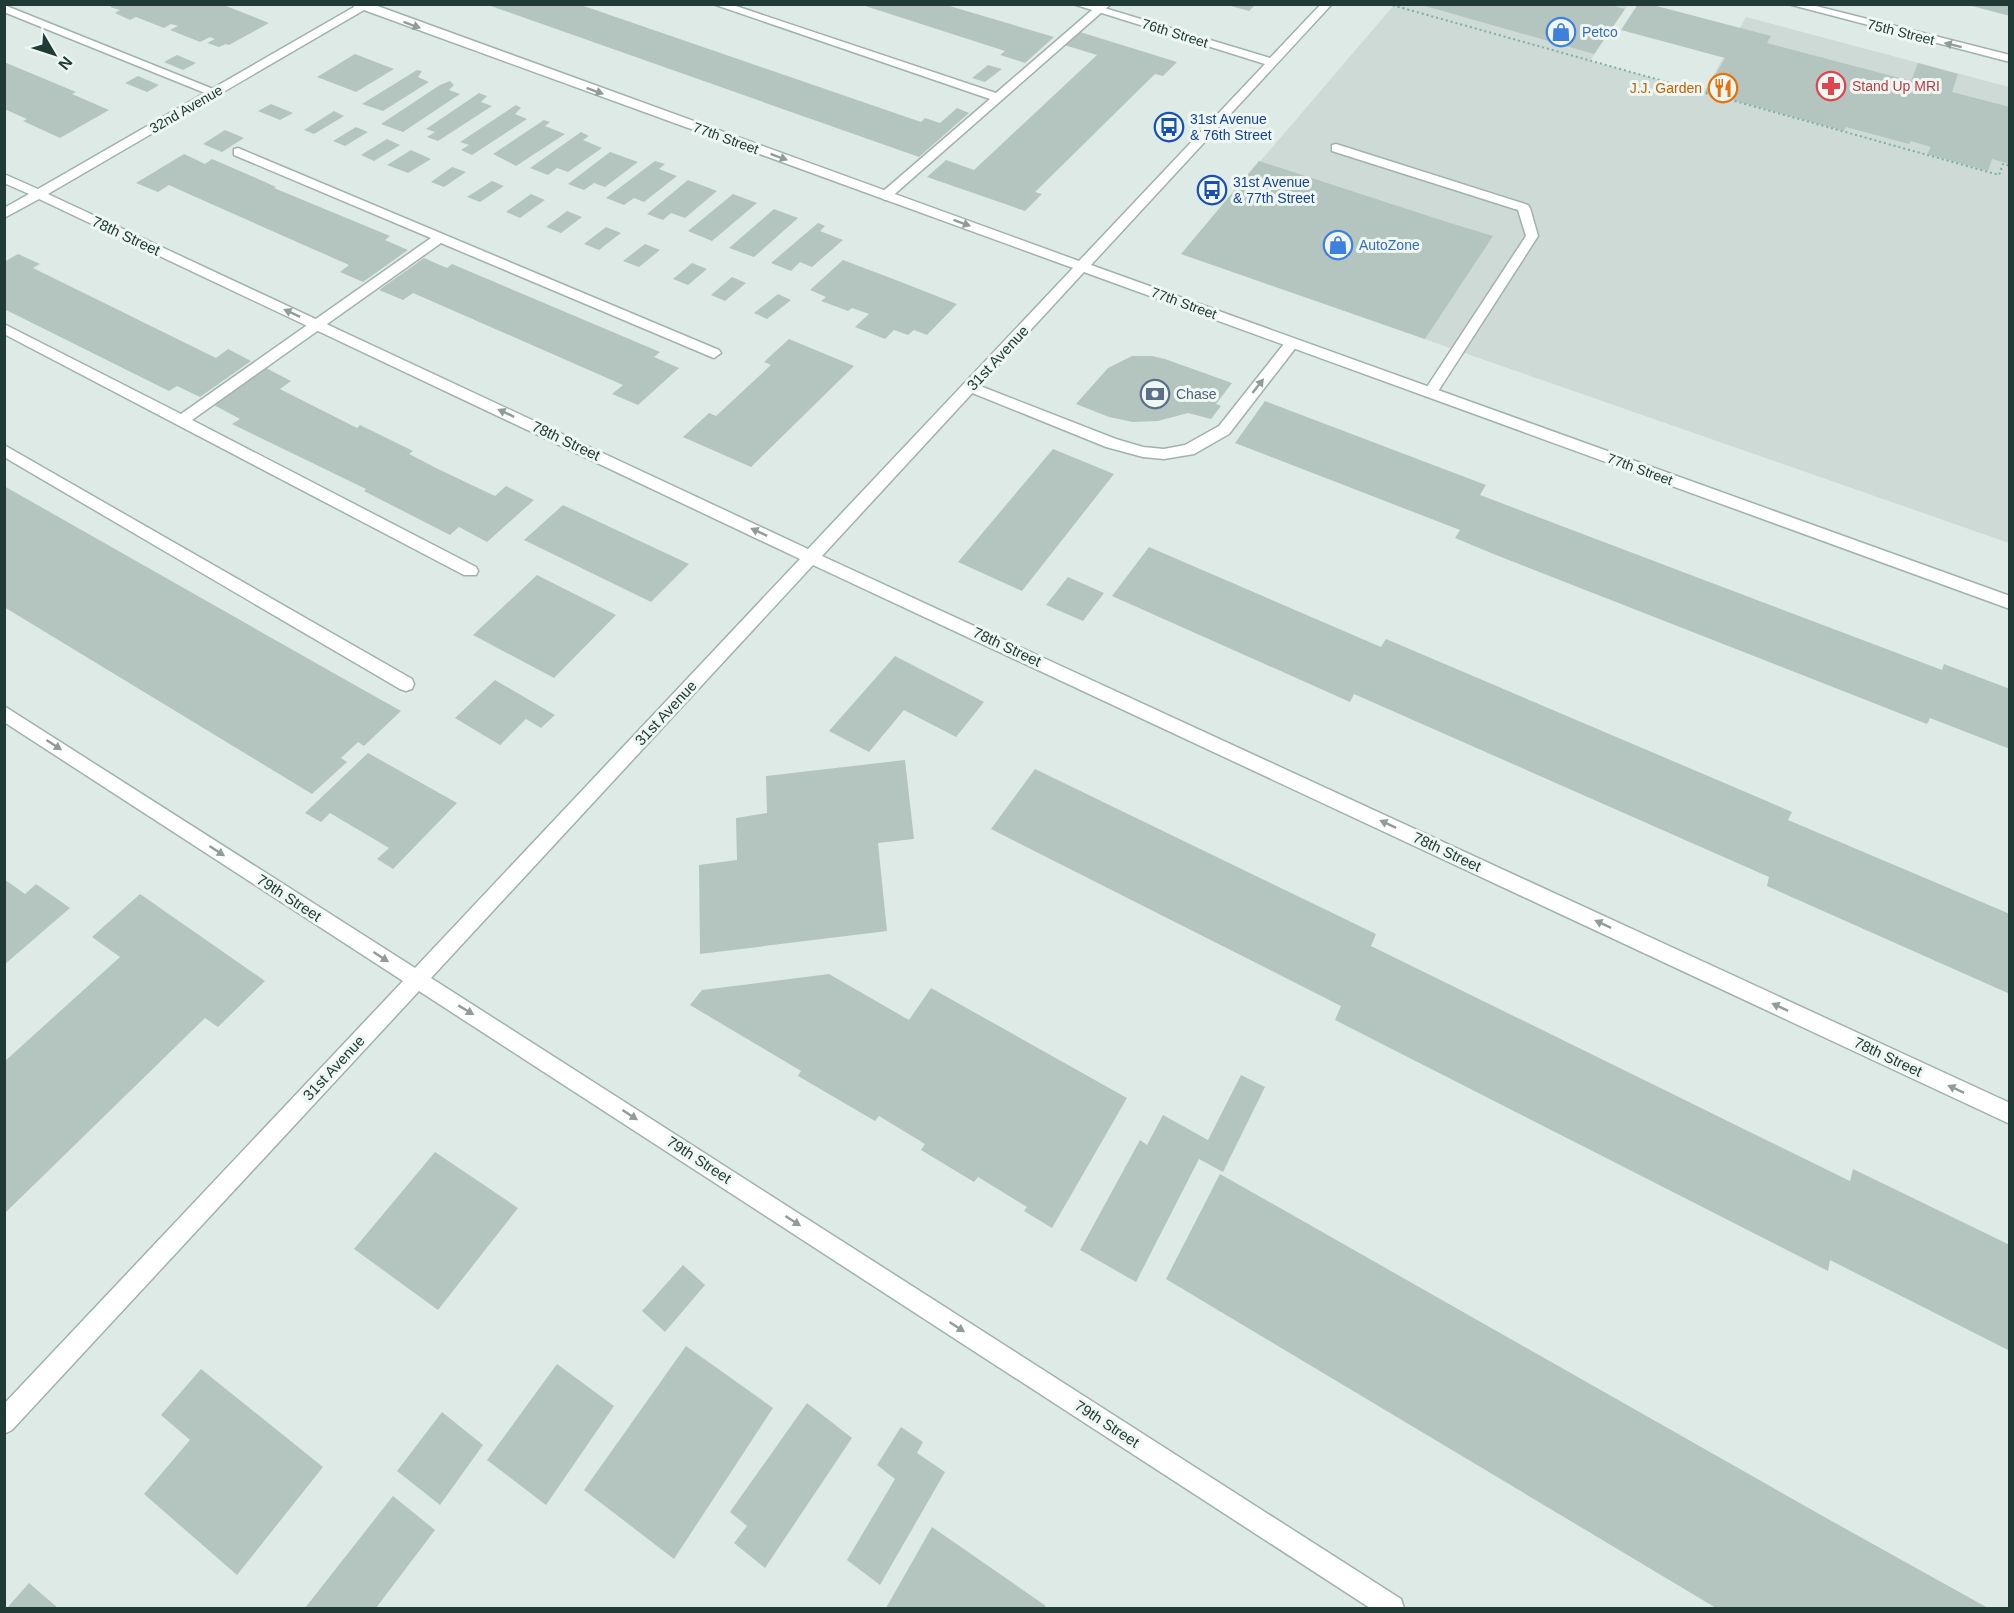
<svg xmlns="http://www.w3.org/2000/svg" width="2014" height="1613" viewBox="0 0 2014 1613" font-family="Arial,sans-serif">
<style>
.built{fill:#cddad5}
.building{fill:#b4c5bf}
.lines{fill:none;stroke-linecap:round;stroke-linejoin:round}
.lane-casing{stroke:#a1b2ad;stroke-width:3}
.street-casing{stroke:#a1b2ad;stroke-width:3}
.path{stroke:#7eaea3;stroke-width:2;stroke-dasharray:2 3;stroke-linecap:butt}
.lane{fill:#fff;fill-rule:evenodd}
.street{fill:#fff;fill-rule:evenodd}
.oneway{fill:#909c9a}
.labels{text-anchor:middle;stroke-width:6;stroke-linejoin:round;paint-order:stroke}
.far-shop-label{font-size:14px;fill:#366cbe;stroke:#eff7f3;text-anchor:start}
.far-street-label{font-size:14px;fill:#203a35;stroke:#eff7f3}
.far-health-label{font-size:14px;fill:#be3a42;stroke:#eff7f3;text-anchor:start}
.far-food-label{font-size:14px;fill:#c56008;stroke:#eff7f3;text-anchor:end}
.far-transit-label{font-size:14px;fill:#164399;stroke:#eff7f3;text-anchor:start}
.far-service-label{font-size:14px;fill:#4e5e75;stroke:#eff7f3;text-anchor:start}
.street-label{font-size:15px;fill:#203a35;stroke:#eff7f3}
</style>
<rect width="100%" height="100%" fill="#deeae6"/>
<path class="built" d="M1394,5H1628L1590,61L1704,92L1746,17L2009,87V543L1181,254Z"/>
<path class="building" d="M114,4H221L269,23L229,45L226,44L219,47L207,43L215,39L210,37L200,42L170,30L178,26L171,24L164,28L136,17L130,20L115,13L120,10L110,7Z
M485,4H578L921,122L925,118L940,123L957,108L969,113L919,157Z
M859,4H943L1054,37L1025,63L1000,55L1005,51Z
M1418,4H1607L1625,9L1594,54Z
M1638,4H1649L1771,36L1767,43L1911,81L1918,63L1958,74L1952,92L2010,107V164L1992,159L1988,171L1927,154L1931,147L1911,141L1909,144L1846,127L1844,131L1705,92L1725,58L1621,30Z
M1968,4H2010V16L1968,5Z
M1227,5H1255L1249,11Z
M1080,32L1177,62L1163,76L1155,74L1035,192L1042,194L1025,211L927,177L946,160L974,170L1097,55L1064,45Z
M355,54L394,69L356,92L317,77Z
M177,55L196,63L183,70L164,62Z
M4,62L76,92L72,94L109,110L60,138L23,121L27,119L4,109Z
M988,65L1002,69L985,82L972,78Z
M417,70L422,71L418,77L429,82L383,111L362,104Z
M138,76L159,85L147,92L125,83Z
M450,81L454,85L449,90L460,94L403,132L381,124L440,85Z
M479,93L487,96L481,102L492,106L438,141L427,137L435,132L426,129Z
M271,104L293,113L280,120L258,111Z
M516,105L521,108L515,114L527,119L472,155L461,150L469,145L460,142Z
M334,111L344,116L314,134L304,130Z
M544,120L550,122L545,126L565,134L516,166L493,154Z
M356,127L368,132L345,146L333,141Z
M225,130L244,138L222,152L203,144Z
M581,132L589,136L583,140L602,148L568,172L557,168L548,175L530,168Z
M387,139L400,145L374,161L361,155Z
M411,150L431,159L408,173L387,165Z
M610,152L638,162L605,187L594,183L584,190L568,184Z
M184,154L205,164L212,159L256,178L276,187L274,188L390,236L385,240L408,250L363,282L340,272L349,265L191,195L169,185L158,192L136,183Z
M655,161L665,164L659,169L677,176L644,202L634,198L624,205L606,198Z
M1259,161L1447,222L1493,236L1425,339L1181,254Z
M452,167L466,172L444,187L431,182Z
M688,180L717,191L685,218L671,213L663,220L647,214Z
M492,181L504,186L480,202L467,197Z
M531,194L545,200L520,218L506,212Z
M733,194L757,203L712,241L688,231Z
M774,209L798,218L754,257L729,248Z
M567,211L582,217L561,233L546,227Z
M818,223L825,226L820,231L843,240L812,267L800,262L791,271L771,263Z
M606,227L621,233L599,250L584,244Z
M645,244L660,250L639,267L623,261Z
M18,254L40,264L33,268L216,358L228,349L251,361L200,397L177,386L169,391L4,309V262Z
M424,258L447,268L452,264L660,352L654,357L679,368L638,405L612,394L623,385L413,293L403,300L379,290Z
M843,260L901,282L957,304L927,335L914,330L908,335L894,330L885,339L855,327L869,314L852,308L848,311L835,306L821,301L826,297L810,290Z
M692,263L707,269L688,285L673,279Z
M732,277L746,283L725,301L711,295Z
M778,294L791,300L767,319L754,313Z
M789,339L854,366L751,467L683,437L709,413L716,416L771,365L764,362Z
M1132,356H1152L1165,359L1232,383L1216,404L1221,406L1211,419L1188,413L1158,421L1133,422L1109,417L1076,404L1108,368Z
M266,368L291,381L280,389L357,428L360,425L413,451L409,454L438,469L495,496L506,486L534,500L487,542L459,527L450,535L364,491L366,489L232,424L240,419L214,405Z
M1265,401L1486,485L1480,495L1942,670L1944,664L2010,689V749L1930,718L1927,724L1496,555L1455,538L1460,530L1235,443Z
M1053,449L1114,474L1022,591L958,562Z
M4,486L337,675L401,711L364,746L358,742L341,758L347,762L312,794L4,607Z
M563,505L689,564L651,602L524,540Z
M1149,547L1381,647L1386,639L1748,793L1792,812L1788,820L2010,914V994L1767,886L1769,877L1354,694L1350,702L1112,596Z
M537,575L616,615L554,678L473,635Z
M1068,577L1104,593L1083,621L1046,605Z
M895,656L984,702L956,737L904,710L869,752L829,731Z
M495,680L555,715L541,728L526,719L500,745L455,718Z
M368,753L457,803L393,869L377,859L389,848L330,813L321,822L305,813Z
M905,760L914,839L878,843L887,931L700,954L699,865L737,860L736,818L767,813L766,776Z
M1035,769L1376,934L1371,946L1850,1181L1853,1169L2010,1245V1351L1830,1260L1828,1271L1335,1020L1341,1006L991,829Z
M4,879L25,894L36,884L70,908L4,965Z
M140,894L265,981L218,1027L205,1018L4,1214V1062L120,957L92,937Z
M829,974L909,1020L931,988L1127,1098L1052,1228L1024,1211L1027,1207L978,1177L974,1182L921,1150L925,1144L879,1116L875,1121L798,1076L801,1071L690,1005L702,990Z
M1241,1075L1265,1087L1223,1172L1199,1159L1136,1282L1080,1250L1140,1140L1147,1145L1163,1115L1208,1140Z
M435,1152L518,1208L438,1310L354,1249Z
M1220,1174L1828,1519L1988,1608H1716L1166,1279Z
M683,1265L705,1285L665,1332L642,1311Z
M686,1346L773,1408L674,1559L584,1490Z
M557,1364L614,1406L546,1505L487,1460Z
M201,1369L323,1467L237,1575L144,1494L190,1440L161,1415Z
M807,1403L852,1438L765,1568L734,1543L747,1526L730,1512Z
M442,1412L483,1445L440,1505L397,1471Z
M901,1427L923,1442L917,1453L945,1472L880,1585L847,1560L895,1479L877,1465Z
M393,1496L435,1530L376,1608H305Z
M932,1527L1046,1606L1044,1608H886Z
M29,1583L58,1608H7Z"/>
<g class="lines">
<g class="lane-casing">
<path id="lane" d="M713,4H730L996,93L1099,4H1111L889,199L885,200L879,196L881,193L990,99Z
M4,5L218,91L220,93L218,95H210L4,12Z
M1336,144L1528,205L1530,208L1538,236L1435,396H1425L1423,393L1526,236L1518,210L1332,151V145Z
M238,148L719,350L721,353L714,358L709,356L441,243L192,420L476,567L478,571L476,575H464L4,334V324L181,414L431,238L234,155V149Z
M1292,339L1297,340L1299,343L1297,346L1229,434L1194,454L1164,459L1143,457L1106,447L965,390L963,387L970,382L975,384L1116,439L1143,447L1164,449L1185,445L1219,426L1287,340Z
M4,445L412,679L414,684L412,689L406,691L400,689L4,457Z"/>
</g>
<g class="street-casing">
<path id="street" d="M352,4H372L1079,261L1265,64L1073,4H1091L1270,58L1321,4H1332L1091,265L2010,596V609L1084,272L822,556L2010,1103V1124L813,565L431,978L1401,1599L1404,1608H1370L419,991L12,1430L4,1434V1404L403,981L4,722V706L415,968L800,559L39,199L4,218V208L29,194L4,183V174L38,189L354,7ZM364,10L1073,268L808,549L48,194Z
M1788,4H1808L2010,55V62Z"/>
</g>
<path class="path" d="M1388,4L1999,175L2003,164L2010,166"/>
<use href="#lane" class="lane"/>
<use href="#street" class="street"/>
</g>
<defs><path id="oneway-solid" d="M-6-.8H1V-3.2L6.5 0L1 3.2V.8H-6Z" transform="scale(1.5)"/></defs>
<g class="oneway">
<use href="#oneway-solid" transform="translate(412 25) rotate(20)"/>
<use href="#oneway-solid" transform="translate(1953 45) rotate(-166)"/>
<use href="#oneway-solid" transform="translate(595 91) rotate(20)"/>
<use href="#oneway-solid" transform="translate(779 157) rotate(20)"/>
<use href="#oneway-solid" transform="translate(962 223) rotate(20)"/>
<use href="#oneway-solid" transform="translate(292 313) rotate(-155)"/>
<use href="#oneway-solid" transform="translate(1258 386) rotate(-52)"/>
<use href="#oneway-solid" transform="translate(506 413) rotate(-155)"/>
<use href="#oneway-solid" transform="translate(759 532) rotate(-155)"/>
<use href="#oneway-solid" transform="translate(54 745) rotate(33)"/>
<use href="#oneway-solid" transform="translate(1388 824) rotate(-155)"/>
<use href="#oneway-solid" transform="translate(217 851) rotate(33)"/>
<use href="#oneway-solid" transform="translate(1603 924) rotate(-155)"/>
<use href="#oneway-solid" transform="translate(381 957) rotate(33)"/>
<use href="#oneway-solid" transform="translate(1780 1007) rotate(-155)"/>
<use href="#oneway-solid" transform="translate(466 1010) rotate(31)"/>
<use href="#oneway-solid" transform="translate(1956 1089) rotate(-155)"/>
<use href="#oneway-solid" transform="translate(630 1115) rotate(33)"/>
<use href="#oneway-solid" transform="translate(793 1221) rotate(33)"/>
<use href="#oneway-solid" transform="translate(957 1327) rotate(33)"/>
</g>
<defs>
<g id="shop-ring" transform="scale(1.5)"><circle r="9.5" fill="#eff7f3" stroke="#3f7fe0" stroke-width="1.5"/><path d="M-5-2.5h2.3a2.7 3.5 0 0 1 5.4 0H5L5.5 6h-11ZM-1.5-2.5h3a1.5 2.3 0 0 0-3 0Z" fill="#3f7fe0"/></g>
<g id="pharmacy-ring" transform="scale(1.5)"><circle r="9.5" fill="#eff7f3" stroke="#e0444e" stroke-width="1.5"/><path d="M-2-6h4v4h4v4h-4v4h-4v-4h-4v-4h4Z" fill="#e0444e"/></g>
<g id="restaurant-ring" transform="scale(1.5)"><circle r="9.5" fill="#eff7f3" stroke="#e8710a" stroke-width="1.5"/><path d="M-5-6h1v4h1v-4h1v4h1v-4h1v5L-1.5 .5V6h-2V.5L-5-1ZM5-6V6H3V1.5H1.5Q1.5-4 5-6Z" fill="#e8710a"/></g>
<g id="bus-ring" transform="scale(1.5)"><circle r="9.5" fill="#eff7f3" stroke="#1a4fb4" stroke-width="1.5"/><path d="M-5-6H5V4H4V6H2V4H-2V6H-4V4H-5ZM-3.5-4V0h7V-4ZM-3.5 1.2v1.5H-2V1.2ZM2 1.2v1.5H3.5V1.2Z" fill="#1a4fb4"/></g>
<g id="bank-ring" transform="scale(1.5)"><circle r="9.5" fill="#eff7f3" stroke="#5c6f8a" stroke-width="1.5"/><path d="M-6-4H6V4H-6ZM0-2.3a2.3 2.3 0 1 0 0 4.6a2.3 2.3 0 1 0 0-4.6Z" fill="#5c6f8a"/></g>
</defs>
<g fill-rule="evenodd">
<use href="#shop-ring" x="1561" y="32"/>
<use href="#pharmacy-ring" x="1831" y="86"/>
<use href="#restaurant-ring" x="1723" y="88"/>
<use href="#bus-ring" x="1169" y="127"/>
<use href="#bus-ring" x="1212" y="190"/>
<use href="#shop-ring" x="1338" y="245"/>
<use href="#bank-ring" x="1155" y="394"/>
</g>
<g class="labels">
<g class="far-shop-label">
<text x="1582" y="37">Petco</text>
<text x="1359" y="250">AutoZone</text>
</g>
<g class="far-street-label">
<text transform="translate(1901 32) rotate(14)" y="5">75th Street</text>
<text transform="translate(1175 33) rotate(17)" y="5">76th Street</text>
<text transform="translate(186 109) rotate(-30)" y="5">32nd Avenue</text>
<text transform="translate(726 138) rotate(20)" y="5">77th Street</text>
<text transform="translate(1184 303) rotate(20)" y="5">77th Street</text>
<text transform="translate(1640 469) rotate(20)" y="5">77th Street</text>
</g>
<g class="far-health-label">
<text x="1852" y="91">Stand Up MRI</text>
</g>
<g class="far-food-label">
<text x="1702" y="93">J.J. Garden</text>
</g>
<g class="far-transit-label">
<text x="1190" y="124">31st Avenue<tspan x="1190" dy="16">&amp; 76th Street</tspan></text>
<text x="1233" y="187">31st Avenue<tspan x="1233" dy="16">&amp; 77th Street</tspan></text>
</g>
<g class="far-service-label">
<text x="1176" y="399">Chase</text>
</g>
<g class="street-label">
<text transform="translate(126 236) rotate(25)" y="5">78th Street</text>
<text transform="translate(998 358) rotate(-47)" y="5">31st Avenue</text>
<text transform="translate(566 441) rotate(25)" y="5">78th Street</text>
<text transform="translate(1007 647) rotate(25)" y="5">78th Street</text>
<text transform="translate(666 713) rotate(-47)" y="5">31st Avenue</text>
<text transform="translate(1447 852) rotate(25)" y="5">78th Street</text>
<text transform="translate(289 898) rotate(33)" y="5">79th Street</text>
<text transform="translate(1888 1057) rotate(25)" y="5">78th Street</text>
<text transform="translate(334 1068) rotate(-47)" y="5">31st Avenue</text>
<text transform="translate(699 1160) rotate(33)" y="5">79th Street</text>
<text transform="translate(1107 1424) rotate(33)" y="5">79th Street</text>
</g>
</g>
<rect width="2014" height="1613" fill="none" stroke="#203a35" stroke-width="12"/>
<g transform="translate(54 54) rotate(129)" stroke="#eff7f3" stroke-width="4.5" paint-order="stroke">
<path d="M0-4.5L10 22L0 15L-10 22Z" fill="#203a35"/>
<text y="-9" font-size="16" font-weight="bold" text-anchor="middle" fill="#203a35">N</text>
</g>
</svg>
